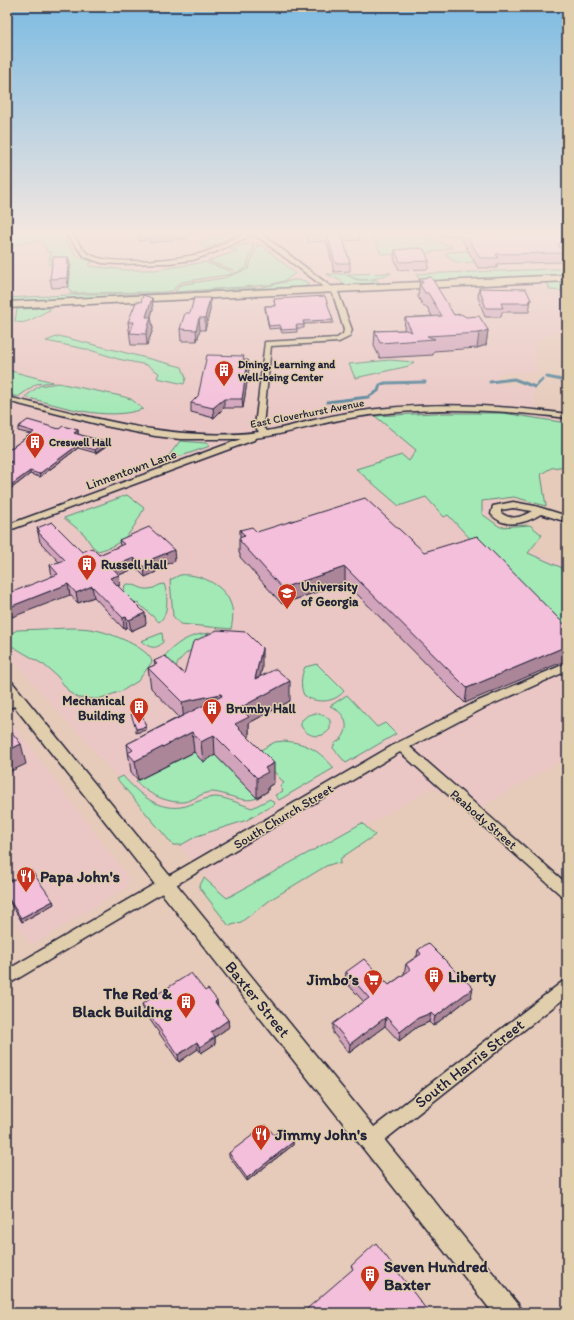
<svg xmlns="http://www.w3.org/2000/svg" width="574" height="1320" viewBox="0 0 574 1320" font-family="Itim,sans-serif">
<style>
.built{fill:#eac7c4}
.green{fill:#a2e9b6;stroke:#628678}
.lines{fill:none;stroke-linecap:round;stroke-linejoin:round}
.stream{stroke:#57849a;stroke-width:3}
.street-casing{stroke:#22223b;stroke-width:3}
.secondary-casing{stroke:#22223b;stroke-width:3}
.street{fill:#e0ceac;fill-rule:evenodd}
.secondary{fill:#e0ceac;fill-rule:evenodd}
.wall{fill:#d2a4bc;stroke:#22223b}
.shaded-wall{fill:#ab8699;stroke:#22223b}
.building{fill:#f4bfdb;stroke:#22223b}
.labels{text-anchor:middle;stroke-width:3;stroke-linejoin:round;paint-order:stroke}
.far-poi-label{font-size:11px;font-weight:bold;fill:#22223b;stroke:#e0ceac;text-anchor:start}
.far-street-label{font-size:11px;fill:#22223b;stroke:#e0ceac}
.street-label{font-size:13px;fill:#22223b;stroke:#e0ceac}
.poi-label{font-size:13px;font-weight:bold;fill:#22223b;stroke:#e0ceac;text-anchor:start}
.near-poi-label{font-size:16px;font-weight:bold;fill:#22223b;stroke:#e0ceac;text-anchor:start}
.near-street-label{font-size:16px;fill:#22223b;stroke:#e0ceac}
</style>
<rect width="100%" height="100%" fill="#e6caba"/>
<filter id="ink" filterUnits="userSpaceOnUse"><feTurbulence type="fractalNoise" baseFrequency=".025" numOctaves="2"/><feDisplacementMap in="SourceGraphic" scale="8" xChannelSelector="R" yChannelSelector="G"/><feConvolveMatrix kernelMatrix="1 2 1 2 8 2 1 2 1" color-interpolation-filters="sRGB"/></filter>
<g filter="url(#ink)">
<path class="built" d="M7,231H567V332H556L555,334L546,336L537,342L534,352L537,373H498L501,385H533L537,415L567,421V469L523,459L482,532L567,565V757L478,809L432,788L307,860L233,907L7,654Z
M10,720L129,878L127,887L31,946L7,909V722Z"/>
<path class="green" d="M7,231H53L61,235L77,256L93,262L88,265L89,266L127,270H155L205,262L230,271L233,274L182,282L176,286L173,291L164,292L71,293L69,288L71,265H49L51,252H47L41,240L9,246L7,252Z
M371,231H426L430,239L453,247L421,255L381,254Z
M240,233L208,248H205L199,242H205C209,237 219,239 224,234Z
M247,244H254L246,268L236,273L233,270L208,261L237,251L230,248Z
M257,245L263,246L295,273L287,280L269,285L175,292L179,286L184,284L224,278L248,269Z
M465,251L469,252L474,260L477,262L457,263L445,254L449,252Z
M553,269H567V275L421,282L416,274Z
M391,273C380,278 358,285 348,274Z
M327,274H345L357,280H377L379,283L343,285L341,281Z
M294,280L305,281L309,284L303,288L177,294L227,288H259Z
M547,282H561L567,285V291L550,290Z
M87,294H168V295L7,303V298Z
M48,308L50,309V310C39,314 25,327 15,321L17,309Z
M59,336L182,367L186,378L184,384L157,378L159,373L147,365L118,359L90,350L46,341Z
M390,360L414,362L409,366L355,378L349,364Z
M7,370L53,382L36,384L18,397L7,394Z
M58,383L121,396L131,399L143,409C105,422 62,406 25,397L39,386Z
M434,413H503L567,423V466L551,468L541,474L546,506L514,497L482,501V514L500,527L530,525L542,535L528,553L567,570V642L448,515L444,517L426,497L399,506L356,469L402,455L409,461L416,450L375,416Z
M180,441L206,443L210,446L164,462Z
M127,495L144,508C132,532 125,544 98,551L92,546L84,534L64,518Z
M180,575C198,573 223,584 230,602C234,611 233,620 231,629L180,624L173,616L170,580Z
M128,584C136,584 141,590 149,589C155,589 158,584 164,584C168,594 169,615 159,622L139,604L126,598L124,592L125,585Z
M70,628C78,628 87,628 95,630C108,632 150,648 152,662L138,681L122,691L98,699L79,698L70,693L57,676L44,665L12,646L7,640L10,634L17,630Z
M162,633L163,642C156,651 148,647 141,641Z
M210,633L227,635C210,642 183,648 176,667L162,659C175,643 190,634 210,633Z
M317,664L344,691C335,703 315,704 304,695C300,687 301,675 305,667Z
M347,695L377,727L385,723L396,734L346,763L333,748C334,743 337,742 341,739C352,726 344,712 330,706Z
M316,713L325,716L330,720V729C322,740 307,737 301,726V721L308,715Z
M284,741C308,743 319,751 334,768L279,800L275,795L283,791L280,786L284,783L257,752L275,742Z
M194,752L203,762L215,755L257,798C243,804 228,793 212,792C202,792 193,801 183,802C167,803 147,794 136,781Z
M123,776C139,794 159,813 186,806C195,803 206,797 216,797C228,798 240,804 252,808L270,799L275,804L247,820L197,836L181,845H173L117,779Z
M362,823L375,835L341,858L340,864L335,863L326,866L273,898L241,922L229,926L199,887L204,878L227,898Z"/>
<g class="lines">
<path class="stream" d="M547,377L567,381
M490,382L514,379L535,387L542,380
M327,402L368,397L378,391L380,385L385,383L425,382"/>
<g class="street-casing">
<path id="street" d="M63,231L71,232C78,240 81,251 91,255C112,266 185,260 208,251C224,245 241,231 258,231L338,292L352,330L349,337L339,342L271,346L263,426L267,431C294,426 320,417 348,413C421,401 494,404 567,414V418C497,409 426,406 356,417C322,422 289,434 255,438L254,440L7,531V525L241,439H180L155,436L105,426L7,401V397C91,416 172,443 259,432L255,426L265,342L337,338L343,334L344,330L333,294L254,234L218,251L193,260L169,263L118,264L102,263L85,257Z
M513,502L535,506L567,516V522L541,514C526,523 505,530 491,514L493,506ZM513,508L532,511C521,517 512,521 501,513V510Z
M567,663V671L484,708L410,747L567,884V898L562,896L400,752L7,985V970L397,743L476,702Z
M18,696L22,697L24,700L22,703L7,709V700Z
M567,980V996L377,1146L371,1148L365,1146L363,1140L365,1134L562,982Z"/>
</g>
<g class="secondary-casing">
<path id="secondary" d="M567,275V281L7,308V302Z
M7,681L12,682L518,1304L522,1313H493L7,697Z"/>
</g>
<use href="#street" class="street"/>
<use href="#secondary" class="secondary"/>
</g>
<path class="wall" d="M131,231H206L187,234V238L150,243L147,240L139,241Z
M305,231H359V240L344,241L350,263V271L334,272L327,241L308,242Z
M437,231H566L567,233V235L566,243L561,249L563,253L562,262L497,264V268H478L460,236H440Z
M395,250L429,261L428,269L399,270L394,258Z
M68,257L70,265L68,287L52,288L50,279Z
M420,278L454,315L488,330L486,345L477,348L434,351L433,355L380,358L374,346L375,331L404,330L405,318L432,316L427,307H424L418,297Z
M479,288L531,300L529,312H502L501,317H485L478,297Z
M152,298L153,309L151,317L153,329L147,345H131L128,322L141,302Z
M210,298V310L205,330H200L197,341H181L180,329L190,313Z
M274,299L333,320V323L304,324V328H297V332L282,333L280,328L269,329L265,309V306H275Z
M244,360L249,369L243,408H224L214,418L191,412V403Z
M18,427L78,430V434H77L105,442L106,446L96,453L78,448L40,477L30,474L12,488L7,487V465L9,464L7,463V451L31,434L18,431Z
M37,528L82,552L99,555L120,546L119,540L175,561L155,569L156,572L145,577L136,568L119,575L120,585L118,586L146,624L131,631L127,627L124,629L94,597L78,603L52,576L50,565L59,562L40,542Z
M240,530L424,552L567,627L465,703L345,582L282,604L240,557V554L239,553V538L240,537Z
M154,661L184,674L262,668L260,677L290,701L249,723V737H248L274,783L268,787V791L257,798L215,755L203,762L194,752L138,780L131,772L127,744L179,717L151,688L148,668L155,665Z
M7,883L53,901L54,904L22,922L7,898Z
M418,950L471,997L433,1026L429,1022L417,1027L399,1041L385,1026L349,1053L333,1033V1024L364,1002L345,981L346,972L389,985L404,974L406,964L417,956Z
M205,991L228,1020L229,1027L215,1037V1044L201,1053L198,1049L179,1062L144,1011L142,1004Z
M274,1135L293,1142V1145L247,1181L229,1156V1153Z"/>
<path class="shaded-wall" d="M138,231H146L147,240L139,241Z
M149,231H206L187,234V238L150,243Z
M567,234L566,243L558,253V245Z
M68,257L70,265L68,287L67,278Z
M152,298L153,309L147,329L146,317Z
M210,298V310L205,330V318Z
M151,317L153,329L147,345L146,334Z
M199,318L200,330L197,341L196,330Z
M488,330L486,345L477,348L479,333Z
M248,360L249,369L243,408L242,399Z
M224,399V408L214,418L213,408Z
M78,430V434L74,437V433Z
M105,442L106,446L96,453L95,450Z
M78,445V448L40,477L39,474Z
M30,471V474L12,488L11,485Z
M174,550L175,561L155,569L156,572L145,577L144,567L152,559Z
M134,558L136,568L119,575L120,585L111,589L110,578L112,567Z
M345,567V582L282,604V588Z
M68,584L70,595L7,619V608Z
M92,586L94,597L78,603L76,593Z
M145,613L146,624L131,631L129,620Z
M126,617L127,627L124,629L123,618Z
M567,646V660L465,703L467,688Z
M262,648V668L255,699V679Z
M290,681V701L249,723V737L236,744L235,724L240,708Z
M221,694L222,714L184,722L182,702Z
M146,727V730L136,733V729Z
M192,732L194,752L138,780L135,761Z
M214,735L215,755L203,762L201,742Z
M21,744L26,764L7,773V751Z
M274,763V783L268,787V791L257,798V778L265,768Z
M53,901L54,904L22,922L21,918Z
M473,988L471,997L433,1026L435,1017Z
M217,1000L218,1007L215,1002Z
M431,1013L429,1022L417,1027L399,1041L400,1032L418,1018Z
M386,1017L385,1026L349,1053L350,1044Z
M228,1020L229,1027L212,1039L211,1032Z
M215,1037V1044L201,1053L200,1047Z
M197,1042L198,1049L179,1062L178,1055Z
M293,1142V1145L247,1181V1178Z"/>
<path class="building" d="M307,231H359V233H341L350,263H335L327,233L308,234Z
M464,231H566L567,234L558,245L563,253L496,254L498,258H480Z
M417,248L424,249L429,261L400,262L395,250Z
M53,257H68L67,278L50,279Z
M431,277L454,315L461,314L466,317L479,316L488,330L479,333L427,336L435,339L380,343L375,331L406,330L412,332L405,318L442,316L428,293H425L419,283H423L420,278Z
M479,288L526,289L531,300H529L530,303H501L503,308H486Z
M143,295L152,298L146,317H151L146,334L130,333L134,322H128L136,302H141Z
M325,296L333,320L303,321L304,325H296L297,329L282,330L280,325L269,326L265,306H275L274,299Z
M194,298H210L205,318H199L196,330L180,329L185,313H190Z
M207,355L244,356L243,360H248L242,399H224L213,408L191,403L198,396Z
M28,420L59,429L63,426L78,430L74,433L105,442L95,450L78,445L39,474L30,471L11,485L7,484V465L12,462L7,460V451L34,432L18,427Z
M365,498L424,552L477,536L567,627V646L467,688L345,567L282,588L240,541H241L239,538L245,536L240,530L252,527L257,532Z
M52,522L82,552L92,548L99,555L124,544L119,540L149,527L174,550L152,559L155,562L144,567L134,558L112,567L119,575L110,578L145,613L129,620L126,617L123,618L92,586L76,593L68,584L7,608V594L58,574L50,565L65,560L38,532L40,531L37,528Z
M217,630L246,632L262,648L255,679L276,669L290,681L240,708L249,717L235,724L274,763L265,768L268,772L257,778L214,735L201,742L192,732L135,761L128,753L133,750L127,744L222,696L221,694L182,702L148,668L157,664L154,661L165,656L184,674L193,642Z
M141,711L146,727L136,729L131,714Z
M7,726L21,744L7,751Z
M31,870L53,901L21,918L7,896V883Z
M428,943L473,988L435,1017L431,1013L418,1018L400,1032L386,1017L350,1044L333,1024L369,998L346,972L364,959L389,985L410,970L406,964L421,954L418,950Z
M191,973L205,991L208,989L217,1000L215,1002L228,1020L211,1032L215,1037L200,1047L197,1042L178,1055L142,1004Z
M266,1125L274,1135L282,1128L293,1142L247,1178L229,1153Z
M376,1243L429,1313H302L353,1269L351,1266Z"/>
</g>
<linearGradient id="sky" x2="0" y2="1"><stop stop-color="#7cbbe2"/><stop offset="0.56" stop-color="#f4e7e0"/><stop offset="1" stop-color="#f4e7e0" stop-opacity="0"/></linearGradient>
<rect width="574" height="416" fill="url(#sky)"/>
<defs>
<g id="building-pin" transform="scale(1)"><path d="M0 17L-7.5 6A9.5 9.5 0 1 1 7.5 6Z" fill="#c8321e" stroke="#e0ceac"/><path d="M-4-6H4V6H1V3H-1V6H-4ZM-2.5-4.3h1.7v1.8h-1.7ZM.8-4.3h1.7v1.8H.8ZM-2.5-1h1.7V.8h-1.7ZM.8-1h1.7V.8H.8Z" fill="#fff"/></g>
<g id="university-pin" transform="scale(1)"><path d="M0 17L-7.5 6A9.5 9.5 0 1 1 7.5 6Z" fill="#c8321e" stroke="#e0ceac"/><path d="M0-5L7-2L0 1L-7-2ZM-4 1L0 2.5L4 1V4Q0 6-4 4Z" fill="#fff"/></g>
<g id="restaurant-pin" transform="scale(1)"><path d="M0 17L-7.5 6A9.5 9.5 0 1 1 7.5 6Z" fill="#c8321e" stroke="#e0ceac"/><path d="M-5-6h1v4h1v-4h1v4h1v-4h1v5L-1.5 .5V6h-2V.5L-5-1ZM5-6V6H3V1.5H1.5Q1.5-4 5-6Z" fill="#fff"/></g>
<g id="supermarket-pin" transform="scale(1)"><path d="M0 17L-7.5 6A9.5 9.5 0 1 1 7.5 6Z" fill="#c8321e" stroke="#e0ceac"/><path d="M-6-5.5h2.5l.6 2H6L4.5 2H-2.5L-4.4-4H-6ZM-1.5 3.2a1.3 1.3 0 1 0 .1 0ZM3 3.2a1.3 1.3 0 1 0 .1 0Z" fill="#fff"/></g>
</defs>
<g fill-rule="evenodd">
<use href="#building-pin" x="224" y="370"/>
<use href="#building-pin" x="35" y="442"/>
<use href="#building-pin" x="87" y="564"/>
<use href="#university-pin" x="287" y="593"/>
<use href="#building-pin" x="139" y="707"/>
<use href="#building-pin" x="212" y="708"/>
<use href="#restaurant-pin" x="26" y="876"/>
<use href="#building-pin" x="434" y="976"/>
<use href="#supermarket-pin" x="373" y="979"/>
<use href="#building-pin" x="186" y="1002"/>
<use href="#restaurant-pin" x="261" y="1134"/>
<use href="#building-pin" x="370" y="1275"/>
</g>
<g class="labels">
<g class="far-poi-label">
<text x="238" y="368">Dining, Learning and<tspan x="238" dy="13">Well-being Center</tspan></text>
<text x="49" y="446">Creswell Hall</text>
</g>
<g class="far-street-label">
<text transform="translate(307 413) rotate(-11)" y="4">East Cloverhurst Avenue</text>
</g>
<g class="street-label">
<text transform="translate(131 469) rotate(-20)" y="5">Linnentown Lane</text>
<text transform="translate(283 816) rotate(-31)" y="5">South Church Street</text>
<text transform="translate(484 819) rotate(41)" y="5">Peabody Street</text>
</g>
<g class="poi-label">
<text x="101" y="569">Russell Hall</text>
<text x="301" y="591">University<tspan x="301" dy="15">of Georgia</tspan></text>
<text x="125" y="705" text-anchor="end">Mechanical<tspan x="125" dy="15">Building</tspan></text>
<text x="226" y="713">Brumby Hall</text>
</g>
<g class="near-poi-label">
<text x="40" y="882">Papa John's</text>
<text x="448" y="982">Liberty</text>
<text x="359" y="985" text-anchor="end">Jimbo’s</text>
<text x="172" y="999" text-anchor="end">The Red &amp;<tspan x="172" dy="18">Black Building</tspan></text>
<text x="275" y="1140">Jimmy John's</text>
<text x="384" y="1272">Seven Hundred<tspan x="384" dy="18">Baxter</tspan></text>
</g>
<g class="near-street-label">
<text transform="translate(258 999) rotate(51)" y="6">Baxter Street</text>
<text transform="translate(469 1063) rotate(-38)" y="6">South Harris Street</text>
</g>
</g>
<rect width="574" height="1320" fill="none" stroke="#e0ceac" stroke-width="24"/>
<rect x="12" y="12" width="550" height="1296" fill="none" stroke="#22223b" stroke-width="1.5" filter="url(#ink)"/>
</svg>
